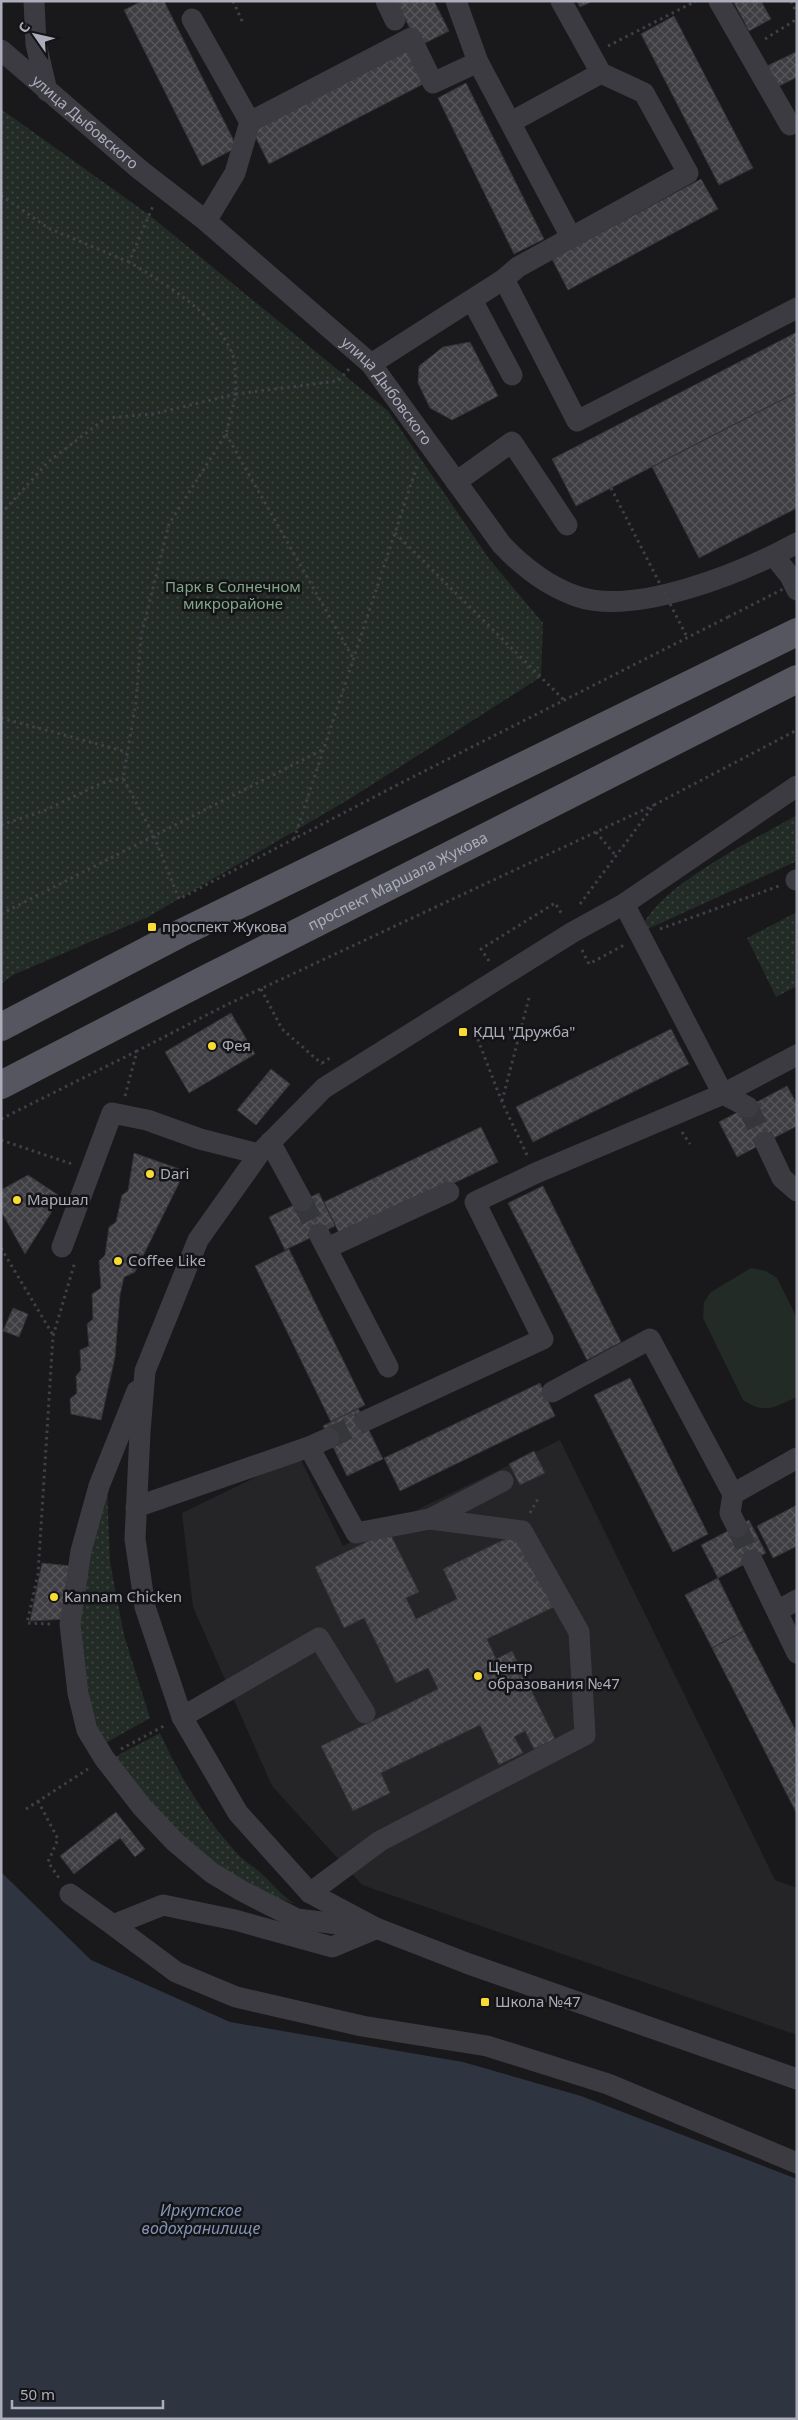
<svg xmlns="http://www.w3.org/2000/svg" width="798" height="2420" viewBox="0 0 798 2420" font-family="'Noto Sans',sans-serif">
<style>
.built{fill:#252528}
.grass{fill:url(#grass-dots)}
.pitch{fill:#222b25}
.water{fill:#2e3440}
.building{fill:url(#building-cross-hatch);stroke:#333337}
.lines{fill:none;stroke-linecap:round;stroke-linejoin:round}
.minor-tunnel{stroke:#36373b;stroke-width:21;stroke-dasharray:21 11;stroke-linecap:butt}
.path{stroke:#3f4047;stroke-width:3;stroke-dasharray:2.5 4;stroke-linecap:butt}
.minor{stroke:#3c3b42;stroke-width:21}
.major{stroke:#55565f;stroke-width:28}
.path-bridge{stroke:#3f4047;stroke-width:3;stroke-dasharray:2.5 4;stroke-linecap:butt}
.poi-dot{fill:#f9dc33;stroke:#141416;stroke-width:2}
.labels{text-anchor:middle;stroke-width:5;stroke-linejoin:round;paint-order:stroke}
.street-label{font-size:15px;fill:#abadbb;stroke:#141416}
.park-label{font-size:15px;fill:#81a78a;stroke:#141416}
.poi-label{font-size:15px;fill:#abadbb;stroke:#141416;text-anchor:start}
.water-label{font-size:16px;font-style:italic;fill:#8193b7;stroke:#141416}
</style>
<defs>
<pattern id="grass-dots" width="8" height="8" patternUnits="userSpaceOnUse" patternTransform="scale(1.25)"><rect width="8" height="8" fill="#222b25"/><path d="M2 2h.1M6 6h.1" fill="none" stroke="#3f4743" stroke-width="1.8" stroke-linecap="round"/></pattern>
<pattern id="building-cross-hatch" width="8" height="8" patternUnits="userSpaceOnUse" patternTransform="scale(1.25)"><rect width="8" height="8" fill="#3e3e43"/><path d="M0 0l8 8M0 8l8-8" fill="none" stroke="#57575c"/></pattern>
</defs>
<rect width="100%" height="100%" fill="#19191b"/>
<path class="built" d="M560,1440L775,1880L797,1888V2035L362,1885L272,1786L193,1607L182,1513L299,1456L343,1546Z"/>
<path class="grass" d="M1,109L148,214L388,411L490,560L543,623L541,677L351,798L148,917L13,975L1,984Z
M797,815V861L641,932C652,888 758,838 797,815Z
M797,912V986L776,997L747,938Z
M107,1487L110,1561L115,1589L124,1635L150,1718L104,1744L91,1709L79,1623L88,1563Z
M160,1733C179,1775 204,1817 236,1852C243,1861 254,1866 262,1874C273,1884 280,1894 293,1903L250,1889L208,1866L109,1760Z"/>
<path class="pitch" d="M751,1268L766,1271L777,1278L797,1318V1397C774,1407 765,1415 743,1400L703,1318L704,1302L711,1292Z"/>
<path class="water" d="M1,1872L91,1960L230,2022L463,2062L581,2096L797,2179V2419H1Z"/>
<path class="building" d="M142,1H164L237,147L202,166L124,10Z
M396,1H434L449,31L419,46Z
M577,1H593L580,7Z
M733,1H761L771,19L749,31Z
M674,16L753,168L719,185L641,34Z
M412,47L429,81L269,164L252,130Z
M796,52L797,77L777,87L767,66Z
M466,83L544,239L514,254L438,98Z
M701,179L718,209L568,290L552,259Z
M797,332V392L576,506L552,459Z
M470,342L498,396L452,420L430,408L418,383L419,366L443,347Z
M797,392V508L699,558L652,467Z
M231,1013L255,1054L189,1093L165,1052Z
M671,1029L689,1064L533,1142L516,1107Z
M271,1069L290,1084L256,1125L237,1110Z
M787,1086L797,1104V1126L737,1157L719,1122Z
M481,1127L498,1162L341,1237L324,1202Z
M134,1153L185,1171L135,1272L124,1277L120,1295L115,1357L101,1420L71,1414L70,1399L77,1393L76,1376L81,1370L80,1350L89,1346L87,1324L93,1319L92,1294L101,1288L99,1261L105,1255L109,1227L116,1222L122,1195L128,1191Z
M28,1175L61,1197L25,1254L1,1211V1190Z
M543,1186L621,1342L587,1360L508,1203Z
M319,1193L335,1226L285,1250L269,1217Z
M289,1249L365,1405L331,1422L255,1266Z
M13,1308L28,1314L19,1337L3,1331Z
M630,1378L708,1534L673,1552L594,1395Z
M540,1383L555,1416L400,1491L384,1458Z
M358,1408L383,1459L347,1476L323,1426Z
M534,1451L545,1473L520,1485L509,1464Z
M797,1505V1546L773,1558L757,1526Z
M749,1520L766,1553L718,1578L701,1545Z
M389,1531L419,1592L406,1598L416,1619L457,1599L443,1569L522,1531L558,1605L487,1639L496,1659L512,1651L555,1739L534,1749L525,1731L514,1737L523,1753L499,1765L480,1725L381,1773L390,1793L353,1811L321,1746L438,1689L428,1668L396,1683L364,1618L344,1628L315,1567Z
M42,1563L72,1566L67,1619L30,1621Z
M718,1578L744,1631L712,1648L685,1595Z
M744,1631L797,1733V1814L712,1648Z
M116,1812L145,1849L135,1857L120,1838L74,1874L60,1856Z"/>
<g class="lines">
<path class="minor-tunnel" d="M748,1107L765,1142
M302,1201L319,1234
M329,1438L365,1421
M737,1527L752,1560"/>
<path class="path" d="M233,1L243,23
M791,1L797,14
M765,39L797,19
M608,46L696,1
M1,195L48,228L129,262
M349,369L338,381L236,394L226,434L169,524L141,636L136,702L123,778L154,836L179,899L399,784L728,617
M226,434L353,658
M1,514L48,462L106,418L153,414L236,394C235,383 236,370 234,359C222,317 164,283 129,262L153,206
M395,533L564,700
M1,718L127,752
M1,825L46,810L102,783L123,778
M596,832L616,856
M294,839L418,463
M580,904L654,805L797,730
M1,914L322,750
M660,929L779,886
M582,950L589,964L624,945
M489,961L481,949L555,903L563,916
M261,989L282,1029L322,1064
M473,1027L502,1102L527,1155
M322,1063L333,1056
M125,1096L137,1051L226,1005L654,805
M502,1101L529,998
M1,1119L137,1051
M682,1132L690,1144
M1,1140L72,1164
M1,1248L53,1335
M530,1513L538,1499
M50,1624L27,1623L38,1574L53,1336L75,1262
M121,1749L164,1726
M38,1801L58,1839L48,1862L59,1878
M26,1809L88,1769"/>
<g class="minor">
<path d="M34,1L36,44L47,91"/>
<path d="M386,1L395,20"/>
<path d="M456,1L478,62L571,237"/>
<path d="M719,1L790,125"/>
<path d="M192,19L250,122"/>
<path id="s1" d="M1,50L139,169L206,221L371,364L502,545C523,567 547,586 576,596C635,617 744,572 797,543"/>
<path d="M511,122L601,73"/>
<path d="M206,221L235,173L250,122L411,38L433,83L478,62"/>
<path d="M504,279L577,421L797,308"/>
<path d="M472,300L512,375"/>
<path d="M371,364L504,279L518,267L688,173L644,93L601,73L561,1"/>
<path d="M456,482L512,442L567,525"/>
<path d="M774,556L790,576L797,590"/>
<path d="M797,786L624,904L573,932L324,1088L259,1154L198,1240L145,1371L140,1432L135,1539L145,1607L182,1717L238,1813L310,1893L376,1928L469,1964L797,2079"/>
<path d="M796,880H797"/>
<path d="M624,904L723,1094L797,1055"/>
<path d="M270,1142L302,1201"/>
<path d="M765,1142L782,1178L797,1191"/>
<path d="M319,1234L388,1367"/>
<path d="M62,1247L112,1113L147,1120L200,1139L259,1154"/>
<path d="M327,1248L449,1192"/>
<path d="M137,1391L99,1486L81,1551L70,1624L78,1693L87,1730L104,1758L142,1807L175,1842L212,1873L242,1891L297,1919L363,1927"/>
<path d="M552,1392L650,1339L733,1494L730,1513L737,1527"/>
<path d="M365,1421L543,1339L475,1202L536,1173L723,1094L748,1107"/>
<path d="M309,1447L356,1533L430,1519L503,1481"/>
<path d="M733,1494L797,1458"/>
<path d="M136,1507L309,1447L329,1438"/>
<path d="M752,1560L797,1653"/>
<path d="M777,1611L797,1600"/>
<path d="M182,1717L319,1638L365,1713"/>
<path d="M310,1893L380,1841L585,1735L579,1632L522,1531L430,1519"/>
<path d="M70,1894L113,1925L163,1905L235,1920L332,1947L375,1929"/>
<path d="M113,1925L176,1972L236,1997L362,2026L487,2046L608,2084L797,2163"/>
</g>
<g class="major">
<path d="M1,1027L179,934L797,632"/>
<path id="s2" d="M1,1085L204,980L797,679"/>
</g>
<path class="path-bridge" d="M611,488L687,637
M728,617L797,582"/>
</g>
<g class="poi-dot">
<rect x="147" y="922" width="10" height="10" rx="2.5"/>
<rect x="458" y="1027" width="10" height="10" rx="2.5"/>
<circle cx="212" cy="1046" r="5"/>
<circle cx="150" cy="1174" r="5"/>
<circle cx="17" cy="1200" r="5"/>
<circle cx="118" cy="1261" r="5"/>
<circle cx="54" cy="1597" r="5"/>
<circle cx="478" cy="1676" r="5"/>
<rect x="480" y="1997" width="10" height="10" rx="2.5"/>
</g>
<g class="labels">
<g class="street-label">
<text dy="5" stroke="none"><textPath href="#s1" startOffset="111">улица Дыбовского</textPath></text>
<text dy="5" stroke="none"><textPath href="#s1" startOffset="516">улица Дыбовского</textPath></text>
<text dy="5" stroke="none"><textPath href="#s2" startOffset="446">проспект Маршала Жукова</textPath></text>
</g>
<g class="park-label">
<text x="233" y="592">Парк в Солнечном<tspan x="233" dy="17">микрорайоне</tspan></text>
</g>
<g class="poi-label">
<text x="162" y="932">проспект Жукова</text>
<text x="473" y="1037">КДЦ "Дружба"</text>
<text x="222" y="1051">Фея</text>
<text x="160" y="1179">Dari</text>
<text x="27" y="1205">Маршал</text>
<text x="128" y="1266">Coffee Like</text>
<text x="64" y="1602">Kannam Chicken</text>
<text x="488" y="1672">Центр<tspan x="488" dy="17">образования №47</tspan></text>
<text x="495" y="2007">Школа №47</text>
</g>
<g class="water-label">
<text x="201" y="2216">Иркутское<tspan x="201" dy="18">водохранилище</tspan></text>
</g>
</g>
<rect width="798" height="2420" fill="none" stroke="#abadbb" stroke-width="5"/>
<g transform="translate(35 35) rotate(304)" stroke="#141416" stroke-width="4" paint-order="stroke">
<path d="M0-4L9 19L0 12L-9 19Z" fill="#abadbb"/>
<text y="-8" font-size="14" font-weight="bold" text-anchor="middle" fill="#abadbb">С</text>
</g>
<path d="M12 2400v8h151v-8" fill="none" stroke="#abadbb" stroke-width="2.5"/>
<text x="20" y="2400" font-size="15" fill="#abadbb" stroke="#141416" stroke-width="4" paint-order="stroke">50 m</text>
</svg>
